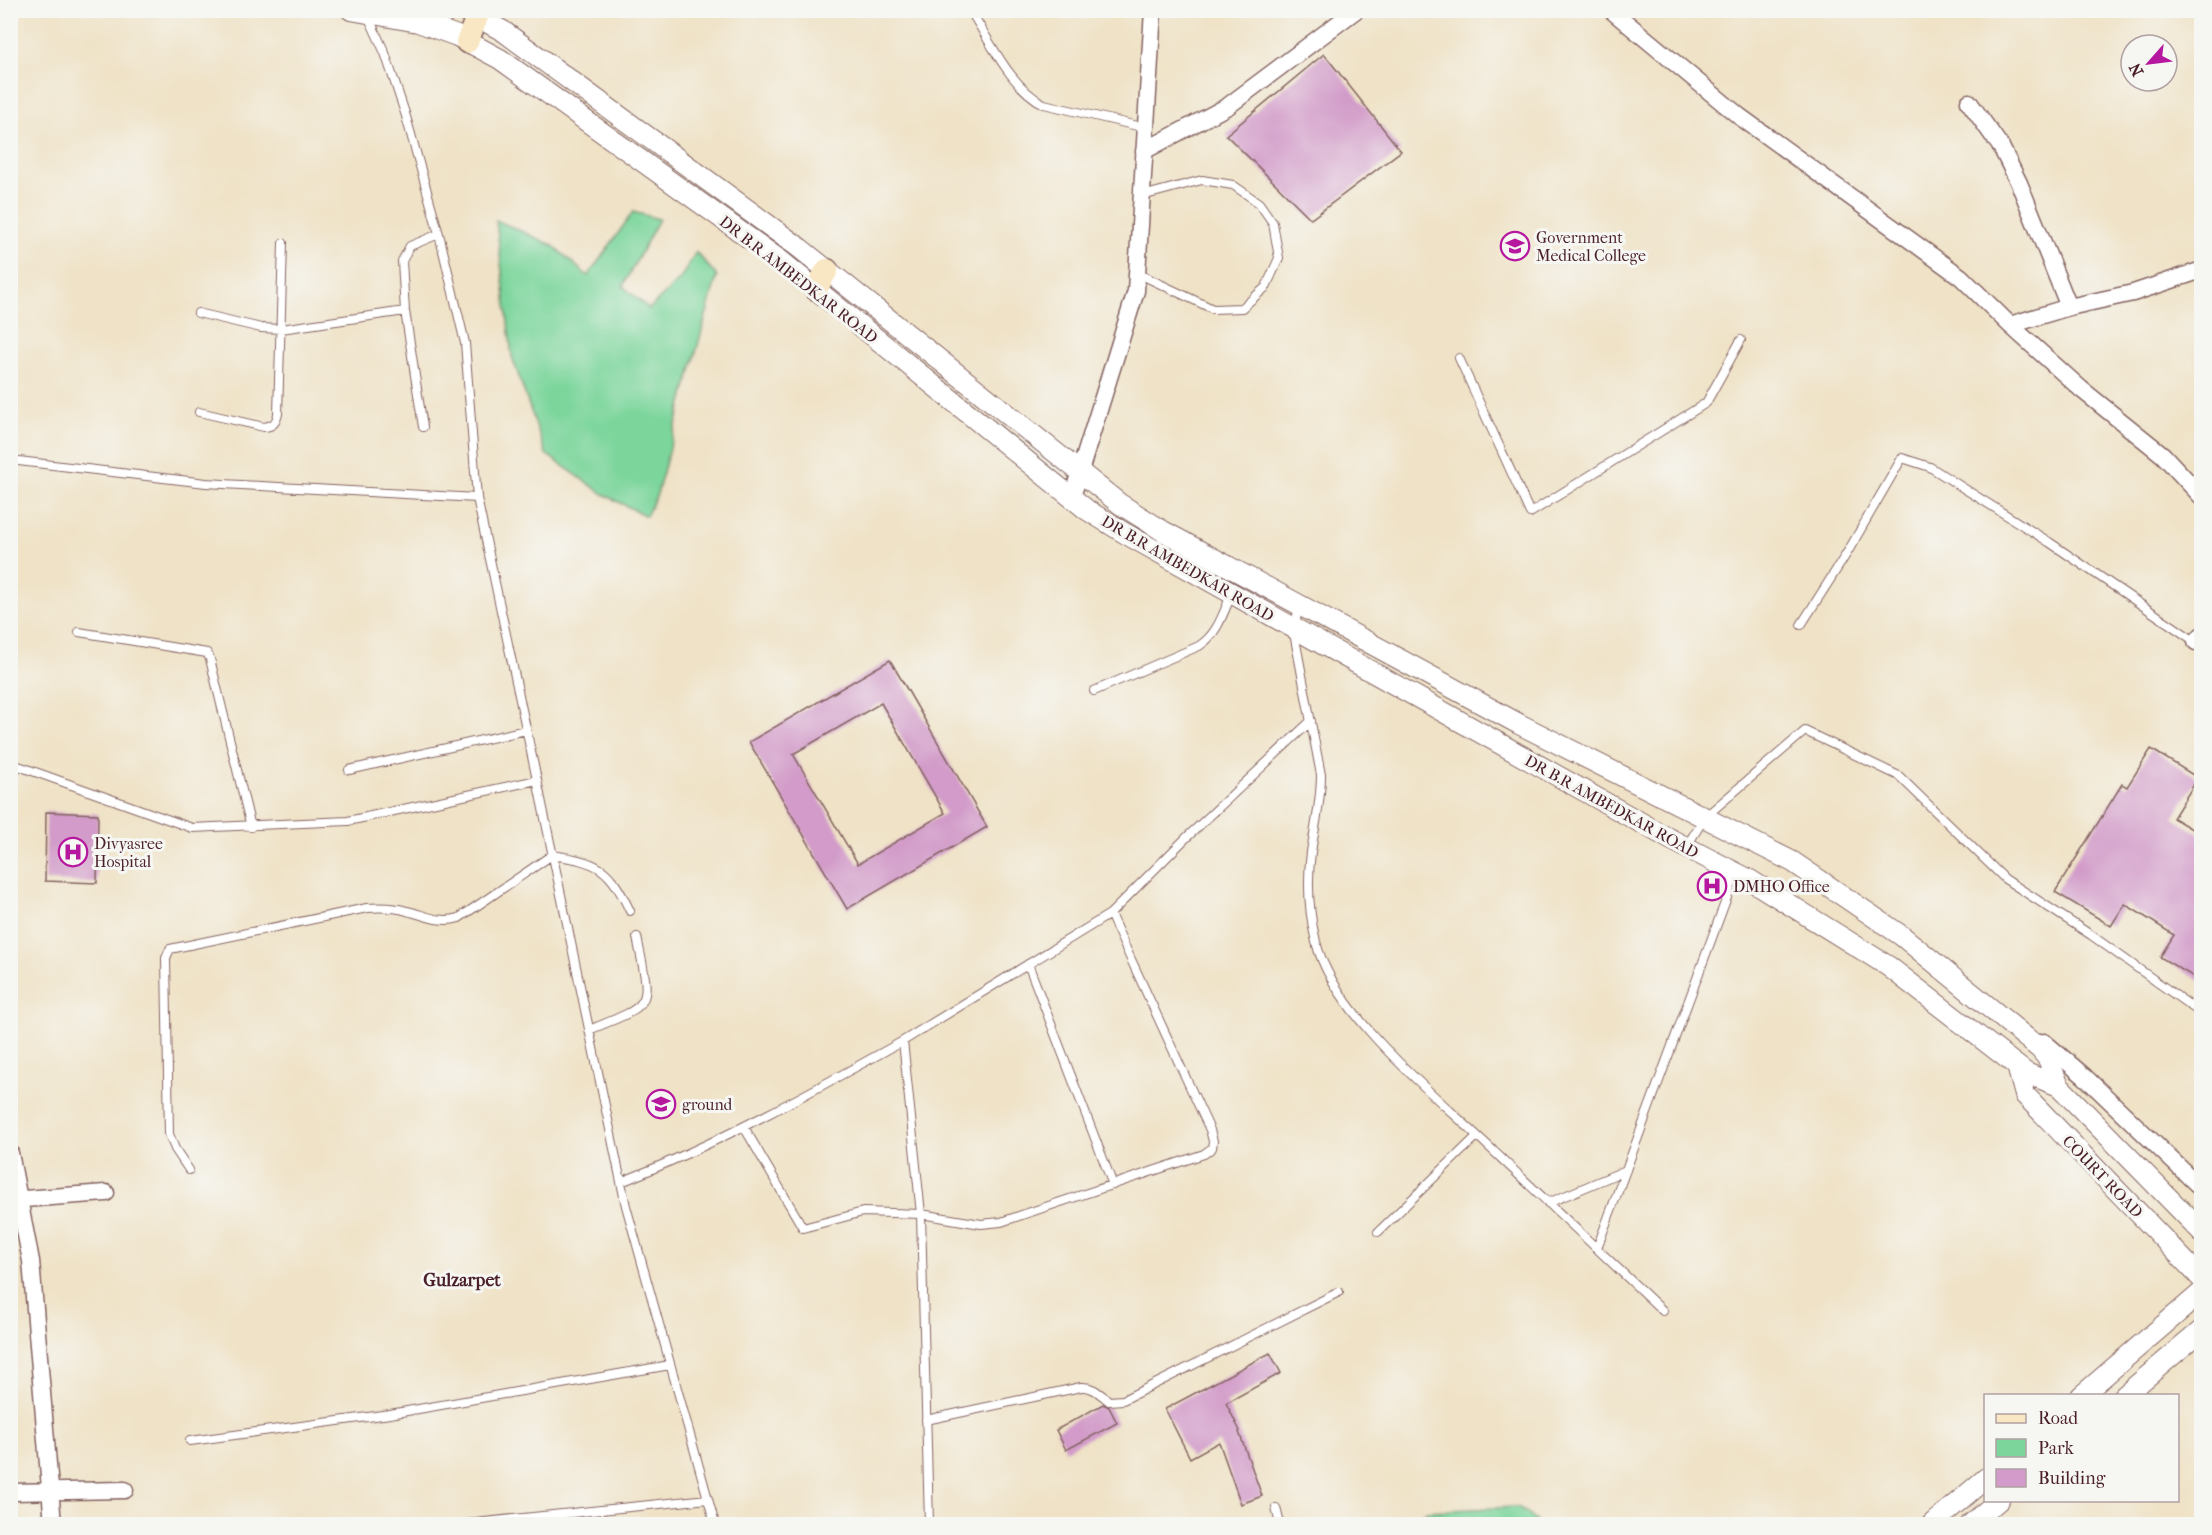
<svg xmlns="http://www.w3.org/2000/svg" width="2212" height="1535" viewBox="0 0 2212 1535" font-family="'IM FELL French Canon',serif">
<style>
.green{fill:#7cd59b;stroke:#637a63;stroke-width:1.5}
.building{fill:#d29bc9;fill-rule:evenodd}
.lines{fill:none;stroke-linecap:round;stroke-linejoin:round}
.service-casing{stroke:#846361;stroke-width:10}
.minor-casing{stroke:#846361;stroke-width:19}
.tertiary-casing{stroke:#846361;stroke-width:22}
.secondary-casing{stroke:#846361;stroke-width:25}
.service{stroke:#fff;stroke-width:8}
.minor{stroke:#fff;stroke-width:16}
.tertiary{stroke:#fff;stroke-width:20}
.secondary{stroke:#f9e7c3;stroke-width:22}
.labels{text-anchor:middle;stroke-width:6;stroke-linejoin:round;paint-order:stroke}
.poi-label{font-size:16px;fill:#4a1f2b;stroke:#f6f6f2;text-anchor:start}
.street-label{font-size:16px;fill:#4a1f2b;stroke:#f6f6f2}
.neighbourhood-label{font-size:18px;font-weight:bold;fill:#4a1f2b;stroke:#f6f6f2}
</style>
<rect width="100%" height="100%" fill="#f6f6f2"/>
<filter id="ink" filterUnits="userSpaceOnUse"><feTurbulence type="fractalNoise" baseFrequency=".0167" numOctaves="2"/><feDisplacementMap in="SourceGraphic" scale="12" xChannelSelector="R" yChannelSelector="G"/><feConvolveMatrix kernelMatrix="1 2 1 2 8 2 1 2 1" color-interpolation-filters="sRGB"/></filter>
<filter id="wash" filterUnits="userSpaceOnUse"><feTurbulence type="fractalNoise" baseFrequency=".008" numOctaves="4" result="noise"/><feDisplacementMap in="SourceGraphic" scale="24" xChannelSelector="R" yChannelSelector="G"/><feGaussianBlur stdDeviation="1.35" result="paint"/><feColorMatrix in="noise" values="0 0 0 0 0 0 0 0 0 0 0 0 0 0 0 0 0 1.4 0 .05"/><feComposite in="paint" operator="in"/></filter>
<g filter="url(#wash)">
<rect width="100%" height="100%" fill="#efe2c6"/>
<path class="green" d="M633,212L659,219L623,286L649,309L680,279L696,252L717,276L657,494L646,516L605,495L546,454L512,357L496,220L552,245L588,276Z
M1518,1507L1539,1524H1411L1427,1511Z"/>
<g id="blocks">
<path class="building" d="M1324,54L1401,151L1311,219L1226,135Z
M890,660L987,827L847,909L749,742ZM881,703L945,813L858,864L793,754Z
M2151,749L2198,778L2173,818L2202,835V982L2160,957L2174,935L2125,904L2111,926L2055,892L2122,784L2127,787Z
M46,812L98,814L97,883L45,881Z
M1270,1353L1281,1373L1226,1403L1240,1431L1239,1432L1262,1496L1241,1504L1219,1442L1190,1458L1165,1409Z
M1103,1404L1109,1407L1117,1423L1066,1450L1056,1430Z"/>
</g>
</g>
<g filter="url(#ink)">
<use href="#blocks" fill-opacity="0" stroke="#846361" stroke-width="1.5"/>
<g class="lines">
<g class="service-casing">
<path id="service" d="M970,10C990,41 1011,88 1044,104L1146,128
M1137,273L1213,309L1242,308L1266,287L1279,258L1273,223L1259,203L1233,185L1202,180L1142,196
M198,313L261,328L281,329L405,311
M1459,358L1530,513L1706,403L1741,340
M199,412L264,427C273,426 276,423 278,414L283,243
M423,427L405,311L402,261L410,246L439,234
M10,460L206,483L477,498L465,343L439,234L405,113L385,53L368,16
M1300,606L1293,628L1321,775C1321,801 1315,826 1311,852C1307,882 1309,913 1316,942C1334,1014 1430,1091 1484,1142C1543,1198 1603,1254 1663,1311
M1801,625L1847,553L1902,458L1930,467L2049,542L2199,644
M79,632L207,653L210,659L251,827
M1094,691L1199,646C1218,634 1223,613 1232,593
M10,763L192,828L348,821L537,780L477,498
M349,770L526,730
M537,780L626,1206L715,1524
M1686,847L1705,817L1805,731L1899,776L2005,879L2091,935L2202,1014
M1028,964L1113,1185
M589,1030C656,1003 651,1007 637,937
M744,1127L803,1228L863,1212L921,1214L981,1224L1001,1222L1204,1154L1212,1148L1213,1141L1210,1130L1110,914
M189,1170L175,1149L169,1134L166,958L170,949L367,908C381,907 394,907 407,911C425,915 440,924 459,918L552,855C599,862 609,867 630,911
M621,1182C719,1143 811,1092 903,1041
M1548,1203L1626,1170
M1378,1232L1477,1136
M1597,1248L1736,873
M926,1420L1081,1387C1093,1386 1100,1394 1109,1401L1123,1400L1339,1292
M190,1441L390,1414L670,1365
M1276,1508L1280,1524
M465,1524L708,1499
M929,1524L921,1214L903,1041L1110,914L1185,839L1311,721"/>
</g>
<g class="minor-casing">
<path id="minor" d="M1611,10L1739,116L1961,277L2010,325L2081,389L2163,455L2202,497
M1969,102L2001,147L2019,183L2069,307
M1144,151L1228,106L1356,10
M2010,325L2069,307L2133,293L2202,270
M1072,497L1136,291L1153,10
M2196,642L2202,635
M2034,1044L2044,1042L2084,1076L2202,1189
M10,1153L31,1261L53,1524
M10,1200L106,1193
M10,1492L125,1490"/>
</g>
<g class="tertiary-casing">
<path id="tertiary" d="M351,10L418,22L457,36L500,59L781,261L1087,510L1126,534L1670,839L1750,880L1888,966L2026,1073L2059,1086L2202,1232
M464,10L503,31L797,246L1120,504L1163,531L1519,724L1793,862L1902,936L2040,1049L2048,1059L2059,1086
M2017,1066L2025,1095L2202,1279
M2081,1396L2202,1292
M2124,1396L2202,1330
M1932,1524L1986,1478
M1971,1524L1999,1500"/>
</g>
<g class="secondary-casing">
<path id="secondary" d="M467,42L477,17
M816,289L827,270"/>
</g>
<use href="#service" class="service"/>
<use href="#minor" class="minor"/>
<use href="#tertiary" class="tertiary"/>
<use href="#secondary" class="secondary"/>
</g>
</g>
<defs>
<g id="university-ring" transform="scale(1.5)"><circle r="9.5" fill="#f6f6f2" stroke="#b5179e" stroke-width="1.5"/><path d="M0-5L7-2L0 1L-7-2ZM-4 1L0 2.5L4 1V4Q0 6-4 4Z" fill="#b5179e"/></g>
<g id="hospital-ring" transform="scale(1.5)"><circle r="9.5" fill="#f6f6f2" stroke="#b5179e" stroke-width="1.5"/><path d="M-5-5h3v3.5h4V-5h3V5h-3V1.5h-4V5h-3Z" fill="#b5179e"/></g>
<g id="school-ring" transform="scale(1.5)"><circle r="9.5" fill="#f6f6f2" stroke="#b5179e" stroke-width="1.5"/><path d="M0-5L7-2L0 1L-7-2ZM-4 1L0 2.5L4 1V4Q0 6-4 4Z" fill="#b5179e"/></g>
</defs>
<g fill-rule="evenodd">
<use href="#university-ring" x="1515" y="246"/>
<use href="#hospital-ring" x="73" y="852"/>
<use href="#hospital-ring" x="1712" y="886"/>
<use href="#school-ring" x="661" y="1104"/>
</g>
<g class="labels">
<g class="poi-label">
<text x="1536" y="243">Government<tspan x="1536" dy="18">Medical College</tspan></text>
<text x="94" y="849">Divyasree<tspan x="94" dy="18">Hospital</tspan></text>
<text x="1733" y="892">DMHO Office</text>
<text x="682" y="1110">ground</text>
</g>
<g class="street-label">
<text transform="translate(799 279) rotate(38)" y="6">DR B.R AMBEDKAR ROAD</text>
<text transform="translate(1188 568) rotate(30)" y="6">DR B.R AMBEDKAR ROAD</text>
<text transform="translate(1612 806) rotate(29)" y="6">DR B.R AMBEDKAR ROAD</text>
<text transform="translate(2103 1176) rotate(46)" y="6">COURT ROAD</text>
</g>
<g class="neighbourhood-label">
<text x="462" y="1286">Gulzarpet</text>
</g>
</g>
<rect width="2212" height="1535" fill="none" stroke="#f6f6f2" stroke-width="36"/>
<rect x="1984" y="1394" width="195" height="108" fill="#f6f6f2" stroke="#b1a0a2" stroke-width="1.5"/>
<rect x="1996" y="1414" width="30" height="9" fill="#f9e7c3" stroke="#b1a0a2" stroke-width="1.5"/>
<text x="2038" y="1424" font-size="18" fill="#4a1f2b">Road</text>
<rect x="1996" y="1439" width="30" height="18" fill="#7cd59b" stroke="#b1a0a2" stroke-width="1.5"/>
<text x="2038" y="1454" font-size="18" fill="#4a1f2b">Park</text>
<rect x="1996" y="1469" width="30" height="18" fill="#d29bc9" stroke="#b1a0a2" stroke-width="1.5"/>
<text x="2038" y="1484" font-size="18" fill="#4a1f2b">Building</text>
<g transform="translate(2149 63) rotate(242)"><circle r="28" fill="#f6f6f2" stroke="#b1a0a2" stroke-width="1.5"/>
<path d="M0-4.5L10 22L0 15L-10 22Z" fill="#b5179e"/>
<text y="-9" font-size="16" font-weight="bold" text-anchor="middle" fill="#4a1f2b">N</text>
</g>
</svg>
